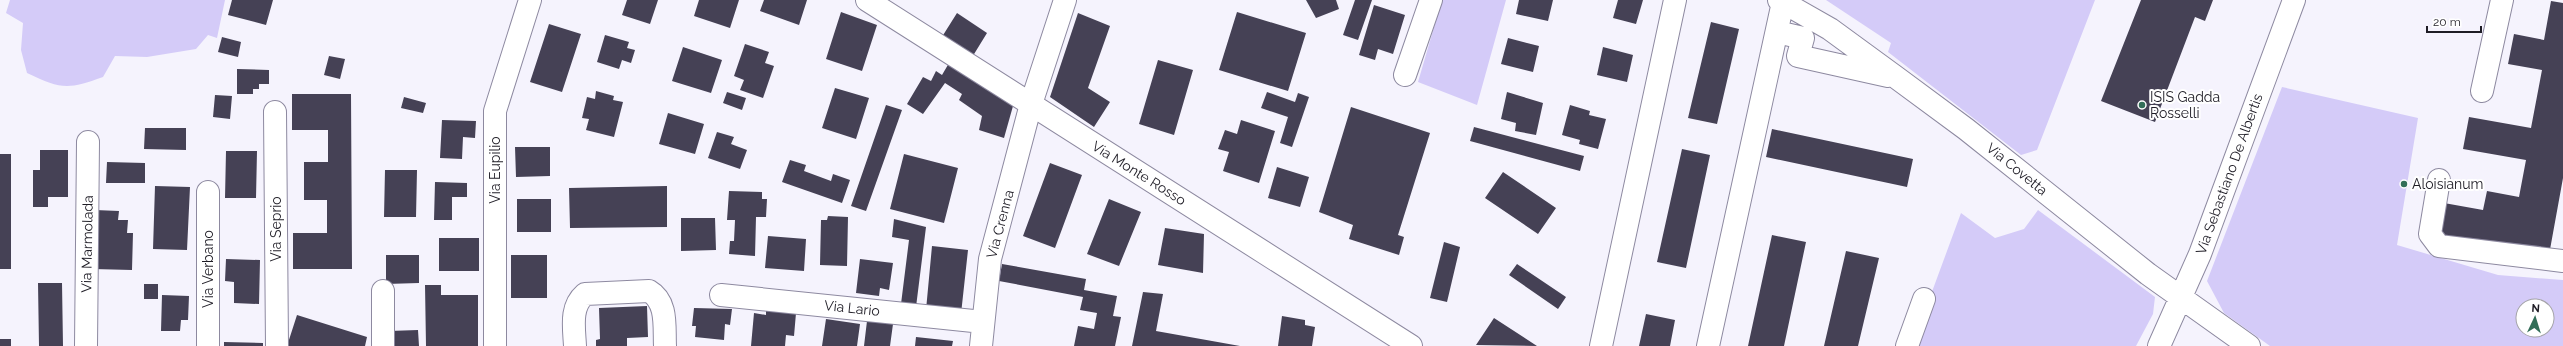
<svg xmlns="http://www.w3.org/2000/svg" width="2563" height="346" viewBox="0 0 2563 346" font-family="Raleway,sans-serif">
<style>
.green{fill:#d4cbf8;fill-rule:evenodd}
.building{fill:#454155}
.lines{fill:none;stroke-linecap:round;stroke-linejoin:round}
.minor-casing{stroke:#8d89a0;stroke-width:24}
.minor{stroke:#fff;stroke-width:22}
.poi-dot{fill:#326e58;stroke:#fff;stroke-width:1.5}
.labels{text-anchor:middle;stroke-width:4;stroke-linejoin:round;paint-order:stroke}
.poi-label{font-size:14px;fill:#1e1c25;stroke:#fff;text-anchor:start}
.street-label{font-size:14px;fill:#1e1c25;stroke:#fff}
</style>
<rect width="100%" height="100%" fill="#f5f3fd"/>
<path class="green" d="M10,0H225L217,38L208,35L196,49L147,57L115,56L103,77C67,90 61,89 27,73L21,50L23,23L6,13Z
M1442,0H1506L1477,105L1418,82Z
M1826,0H2095L2037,150L2021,155L1888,52L1891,43Z
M2282,87L2418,118L2397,245L2498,275L2563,280V346H2270L2224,313L2207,281ZM2523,306H2547V330H2523Z
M2038,210L2155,297L2153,314L2136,346H1912L1961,213L1995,238L2024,229Z"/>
<path class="building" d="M232,0H273L266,25L228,15Z
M627,0H658L650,24L622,15Z
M699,0H739L730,28L694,16Z
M764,0H807L799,25L760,11Z
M1306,0H1336L1339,9L1316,18Z
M1355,0H1372L1358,40L1343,35Z
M1519,0H1553L1548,21L1516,14Z
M1618,0H1643L1636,24L1613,18Z
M2141,0H2213L2205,21L2195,17L2155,122L2101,101Z
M2551,1L2563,3V178L2549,255L2438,235L2444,203L2483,210L2487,191L2519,197L2526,160L2463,149L2469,117L2531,128L2542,70L2508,64L2514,34L2544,40Z
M1374,5L1405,15L1393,54L1378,49L1375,60L1359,55Z
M841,12L877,25L862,71L826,59Z
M1237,12L1306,33L1288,91L1219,70Z
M957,13L987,33L971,59L940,40Z
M1078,13L1110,26L1088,88L1110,102L1094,127L1050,97Z
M1711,22L1739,29L1717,124L1688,118Z
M549,24L581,34L562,92L530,82Z
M605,35L629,42L627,48L635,50L631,63L622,60L619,69L597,62Z
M222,37L241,42L238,57L218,52Z
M1508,38L1539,46L1533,72L1501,64Z
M745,44L769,52L765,63L774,66L763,98L740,90L744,80L734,76Z
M683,47L722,60L711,93L672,81Z
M1603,47L1633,55L1627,82L1597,75Z
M329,56L345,59L340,79L324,75Z
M1158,60L1193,70L1174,135L1139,124Z
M949,63L1013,106L1004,138L979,130L982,116L959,100L962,94L945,83L923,114L907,104L923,77L931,81L936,71L942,75Z
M237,69L269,70V84H259V89H253V94H237Z
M835,88L869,98L856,139L822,128Z
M596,91L614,96L613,100L623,102L614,137L586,130L589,119L582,118L587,97L595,99Z
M727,92L746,98L742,110L723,103Z
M1267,92L1295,102L1298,93L1309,97L1292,147L1280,143L1288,117L1261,108Z
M1507,92L1543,103L1536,135L1515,131L1516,123L1501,119Z
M292,94H351L352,269H293V233H327V200H304V162H328V130H292Z
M215,95L232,96L230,119L213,117Z
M404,97L426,103L423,113L401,108Z
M886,105L902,110L866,211L851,206Z
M1570,105L1590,111L1589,115L1606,119L1598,149L1579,144L1580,140L1562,135Z
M1351,107L1430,133L1398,235L1404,237L1399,255L1349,239L1353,225L1319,212Z
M668,113L704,124L695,154L659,144Z
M442,120L476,121L475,138L463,137L462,159L440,158Z
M1241,120L1275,131L1259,183L1223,171L1229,152L1218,149L1225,130L1237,134Z
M1474,127L1584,156L1580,171L1470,141Z
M145,128H186V150L144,149Z
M1772,129L1913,159L1907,187L1766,157Z
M717,132L734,137L731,144L747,150L740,169L708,158Z
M515,147H550V176L516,177Z
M1682,149L1710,155L1686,268L1657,262Z
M40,150H68V197H48V207H33V170H40Z
M226,151H257L256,198H225Z
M0,154H11V269H0Z
M904,154L958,168L944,223L890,209Z
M790,160L806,165L804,171L831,181L833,174L850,180L842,203L782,182Z
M107,162L145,163V183H106Z
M1050,163L1082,175L1055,248L1023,236Z
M1277,167L1309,177L1300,207L1268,198Z
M385,170H417L416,217H384Z
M1503,172L1556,208L1538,234L1485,198Z
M435,182L467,183V197H452V220H434Z
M155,186L190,187L187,250L153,249Z
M667,186V227L570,228L569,188Z
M729,191L762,192V199H767L766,217H756L755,256L729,254L730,241H734L735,220H727Z
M517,199H551V232H517Z
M1109,199L1141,212L1119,266L1087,254Z
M95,210L119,211L118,220H128L127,233H133L132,270L93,269Z
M828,216L848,217L847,266L820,265L821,220H827Z
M681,218H715L716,250L681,251Z
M894,219L926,227L916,307L901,304L909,240L892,237Z
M1165,228L1204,234L1203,273L1158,265Z
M1772,235L1806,242L1784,346H1748Z
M768,236L806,239L804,271L765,268Z
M439,238H479V271H439Z
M1444,242L1460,247L1447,302L1430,298Z
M932,246L968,250L961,314L926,310Z
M1846,251L1879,258L1858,346H1824Z
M386,255H419V283L386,284Z
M511,255H547V298H511Z
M226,259L260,260L259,304L234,303V282L225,281Z
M860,259L893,263L889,290L880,288L879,296L856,293Z
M1002,264L1086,279L1084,290L1117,296L1113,316L1121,317L1115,346H1074L1078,326L1094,329L1097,313L1080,310L1083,297L999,281Z
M1517,264L1566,297L1558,309L1509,275Z
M38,283H62L63,346H39Z
M144,284H158V299H144Z
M425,285H441V295H478V346H426Z
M1143,292L1163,294L1156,331L1240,346H1132Z
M162,295L189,296L188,320H181L180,331H161Z
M647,306L648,337L627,338V346H596V340L600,339L599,308Z
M694,308L732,309L730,325L725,324L724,340L695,337L696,326H692Z
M766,310L796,313L794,336L786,335L785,346H751L754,313L766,315Z
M1646,314L1675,320L1670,346H1639Z
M297,315L367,337L365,346H287Z
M1282,316L1305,320V325L1315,327L1312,346H1278Z
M1494,318L1537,346L1476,345Z
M826,319L860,324L857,346H822Z
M867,321L893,324L890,346H864Z
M418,330L419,346H390L389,331Z
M916,337L953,341L952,346H915Z
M0,339H11V346H0Z
M224,342L263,343V346H224Z"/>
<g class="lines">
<g class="minor-casing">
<path id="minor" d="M867,0L1411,346
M1779,0L1830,29L1897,78L1966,129L2148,274L2249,346
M1777,32L1803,38L1798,56L1888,76
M1405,75L1431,0
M2482,91L2502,0
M275,112L277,346
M2439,180L2430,234L2439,246L2563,261
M208,192V346
M721,295L983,322
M86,346L88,142
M383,346V291
M495,346V111L530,0
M575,346C574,327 570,307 585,294L649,291C668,302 664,327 665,346
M981,346L990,259L1031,104L1065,0
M1601,346L1675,0
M1708,346L1783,2
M1907,346L1924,299
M2159,346L2200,254L2294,0"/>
</g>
<use href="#minor" class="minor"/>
</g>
<g class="poi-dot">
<circle cx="2142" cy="105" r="4"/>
<circle cx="2404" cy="184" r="4"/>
</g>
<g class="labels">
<g class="poi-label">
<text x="2150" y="102">ISIS Gadda<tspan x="2150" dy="16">Rosselli</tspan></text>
<text x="2412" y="189">Aloisianum</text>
</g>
<g class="street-label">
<text transform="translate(2017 169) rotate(39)" y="5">Via Covetta</text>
<text transform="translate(495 170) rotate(-90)" y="5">Via Eupilio</text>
<text transform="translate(1139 173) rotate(32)" y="5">Via Monte Rosso</text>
<text transform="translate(2229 174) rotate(-70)" y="5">Via Sebastiano De Albertis</text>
<text transform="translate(1000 224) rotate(-75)" y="5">Via Crenna</text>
<text transform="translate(276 229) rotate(-90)" y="5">Via Seprio</text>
<text transform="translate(87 244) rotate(-89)" y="5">Via Marmolada</text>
<text transform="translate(208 269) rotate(-90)" y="5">Via Verbano</text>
<text transform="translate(852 308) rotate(6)" y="5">Via Lario</text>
</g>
</g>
<g transform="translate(2535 318) rotate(4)"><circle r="19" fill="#ffffff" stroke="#a5a4a8"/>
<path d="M0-3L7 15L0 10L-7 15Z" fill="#326e58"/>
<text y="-6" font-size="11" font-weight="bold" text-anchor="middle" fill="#1e1c25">N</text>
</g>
<path d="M2427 26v6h54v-6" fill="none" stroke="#1e1c25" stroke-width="2"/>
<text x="2433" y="26" font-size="12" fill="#1e1c25" stroke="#ffffff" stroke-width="3" paint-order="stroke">20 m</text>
</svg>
